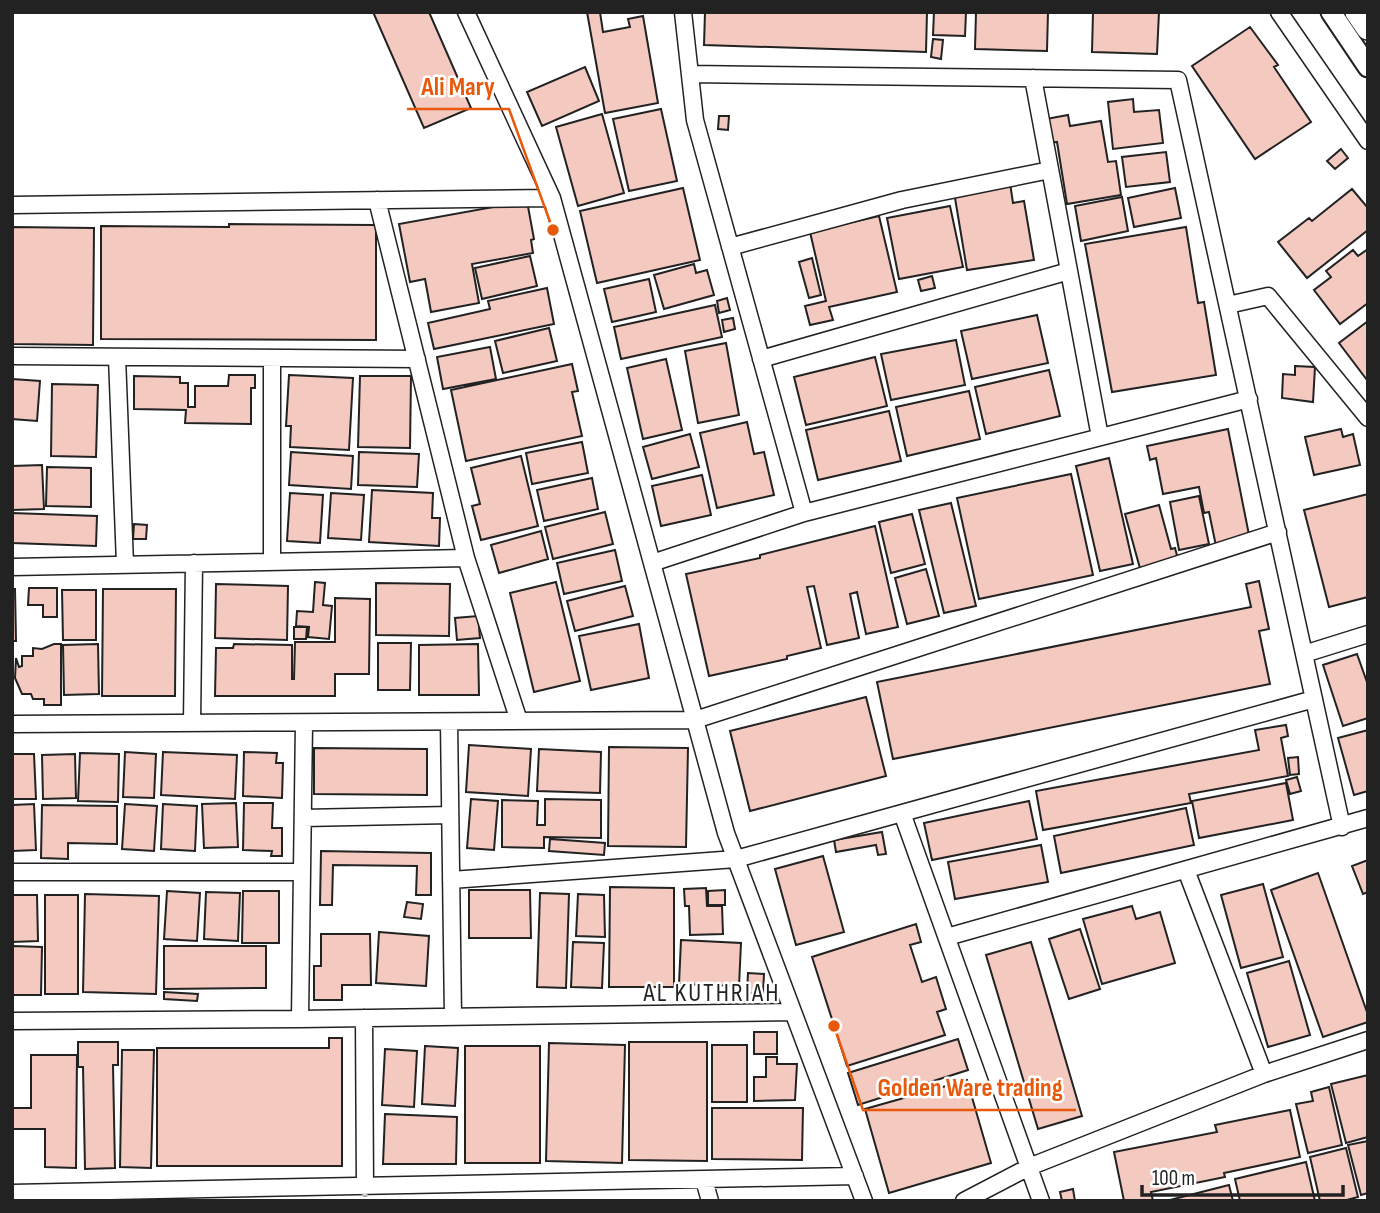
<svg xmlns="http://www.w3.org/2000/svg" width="1380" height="1213" viewBox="0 0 1380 1213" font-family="'Sofia Sans Condensed',sans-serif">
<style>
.building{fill:#f3c9c0;stroke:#222;stroke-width:2}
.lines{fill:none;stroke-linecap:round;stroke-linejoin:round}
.minor-casing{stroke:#222;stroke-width:19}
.major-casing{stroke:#222;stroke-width:23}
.highway-casing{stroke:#222;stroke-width:26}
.minor{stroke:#fff;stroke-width:16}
.major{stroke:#fff;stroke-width:19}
.highway{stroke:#fff;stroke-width:23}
.labels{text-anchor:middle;stroke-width:5;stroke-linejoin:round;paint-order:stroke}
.neighbourhood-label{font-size:26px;letter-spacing:2px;fill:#222;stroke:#fff}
.leader{fill:none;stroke:#e8590c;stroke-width:2.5}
.callout-dot{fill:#e8590c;stroke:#fff;stroke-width:2.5}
.callout-label{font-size:26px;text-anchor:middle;font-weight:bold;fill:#e8590c;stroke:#fff;stroke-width:5;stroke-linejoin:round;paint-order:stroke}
</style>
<rect width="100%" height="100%" fill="#fff"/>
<path class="building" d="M373,12H429L471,108L424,128Z
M587,12H600L603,32L630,27L628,19L643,16L658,103L605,113Z
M705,12H927L926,52L704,45Z
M934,12H966L965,36L933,35Z
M976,12H1048L1047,51L975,49Z
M1093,12H1159L1157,54L1092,52Z
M1250,27L1278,65L1274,67L1311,122L1255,159L1192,66Z
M933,39L943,40L941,59L931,57Z
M585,67L599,101L542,126L527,92Z
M1133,99L1134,112L1159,110L1163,143L1113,149L1108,102Z
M661,109L677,181L629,191L613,119Z
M602,114L624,193L578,206L556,127Z
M1068,115L1070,126L1101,121L1108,162L1116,161L1121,195L1067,204L1057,142L1050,143L1046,119Z
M719,116H729L728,130L718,129Z
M1341,149L1348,158L1335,169L1327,161Z
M1166,152L1170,182L1126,187L1122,157Z
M1010,183L1013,203L1024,201L1034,260L967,270L954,192Z
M683,188L700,260L597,283L580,211Z
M1175,188L1181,218L1134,227L1128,198Z
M1352,189L1368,208V230L1307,278L1278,242L1309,218L1312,221Z
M1122,197L1128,231L1081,241L1075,206Z
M527,201L534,239L531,240L533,253L472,264L479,303L431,312L425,279L410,282L399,224Z
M950,206L963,267L899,279L887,218Z
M879,216L897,292L829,307L833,320L810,325L805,306L826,301L810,232Z
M229,224L376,225V340L101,339V226L229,227Z
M12,227L94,228L93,345L12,344Z
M1186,227L1198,303L1204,302L1216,375L1112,392L1085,244Z
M1368,249V303L1340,324L1314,290L1331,277L1326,271L1353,250L1358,256Z
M530,256L537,286L482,299L475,268Z
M812,258L821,295L809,298L799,262Z
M694,264L696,273L707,270L714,295L664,309L654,275Z
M932,276L935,288L921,291L918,280Z
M649,279L656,312L612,322L604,289Z
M547,288L554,324L434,349L428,323L490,309L488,301Z
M727,298L730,310L719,313L717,301Z
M715,305L722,337L621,359L614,327Z
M1037,315L1048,363L972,379L961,331Z
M733,318L735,329L724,332L722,320Z
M1368,321V379L1367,380L1339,343Z
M549,328L557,361L503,373L495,341Z
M956,340L965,385L891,400L881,354Z
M726,343L739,415L698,423L685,351Z
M490,347L496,379L443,389L437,357Z
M875,357L887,406L806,425L794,377Z
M666,359L682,430L643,439L627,368Z
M572,364L578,391L572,392L582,436L466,461L451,390Z
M1295,366L1315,367L1313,402L1282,398L1283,374L1295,375Z
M1049,370L1060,416L986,434L975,387Z
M229,375H255V388H251V424L185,423L186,410L134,409V376L180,377V383H188V407H195V386H228Z
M289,375L353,378L349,450L290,447L291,426H286Z
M360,376H411L410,448L358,447Z
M12,379L40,381L37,421L12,419Z
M52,384L98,385L96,457L51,456Z
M969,391L980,439L907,456L896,407Z
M889,411L901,461L818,480L806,430Z
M747,422L754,454L764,452L774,495L717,508L700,433Z
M1228,429L1250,540L1216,546L1209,512L1204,513L1199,487L1163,494L1156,458L1150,460L1147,446Z
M1341,429L1343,437L1353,434L1360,465L1314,475L1305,437Z
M690,434L699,467L652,479L643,447Z
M582,442L588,473L532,484L526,453Z
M291,452L353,456L351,489L289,485Z
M359,452L419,454L417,487L358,485Z
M521,456L538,526L481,540L472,506L480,504L471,468Z
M1109,458L1133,564L1100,571L1076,466Z
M42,465L44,509L12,510V466Z
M47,467L91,468V507L46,506Z
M1071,474L1093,575L979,599L957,498Z
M702,475L711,515L661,526L652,486Z
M592,478L598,509L544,521L537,490Z
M372,490L433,493L432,518H440L439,546L369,542Z
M290,493L323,495L320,543L287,541Z
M331,493L364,495L361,540L328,538Z
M1368,494V597L1329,607L1304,510Z
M1199,496L1209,544L1179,550L1170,502Z
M951,503L976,606L944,613L919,510Z
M1159,505L1171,549L1175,548L1179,563L1141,572L1125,514Z
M605,512L613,544L553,559L545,527Z
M12,513L97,516L96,546L12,543Z
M912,514L925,564L891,573L879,522Z
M134,524L147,525L146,539H133Z
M875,526L898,627L866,634L857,592L850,594L859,638L827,645L814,586L807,587L821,648L787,656V659L709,676L686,574L760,558V555Z
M541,531L548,559L499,573L491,545Z
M615,550L622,581L564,594L557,563Z
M926,569L939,616L907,624L895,578Z
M1259,581L1269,629L1259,631L1270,684L893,759L877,682L1251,607L1246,584Z
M315,582L325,583L323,605L332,606L329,639L308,637L309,627L296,626L297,611L313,612Z
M556,582L580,681L534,692L510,593Z
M376,583L450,584L449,636L376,635Z
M216,584L288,586L287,640L215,638Z
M625,586L633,616L575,631L567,601Z
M29,588H57V617H43V605H28Z
M12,589H15L16,641H12Z
M103,589H176L175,696H102Z
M62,590H96V640H63Z
M335,598L370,599L369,674H335V696H215L216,648H233L234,644L292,645V679H294L295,642H335Z
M478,616L480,638L457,640L455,618Z
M639,624L649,678L591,690L579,636Z
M294,627H307L306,639H294Z
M378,643H411L410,690H378Z
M54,644H61V705H44V699H33L31,694H22L15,678L16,658L19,667L22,666V656H33V648L42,649Z
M98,644L99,694L64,695L63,645Z
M478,644L479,695H419V645Z
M1357,654L1368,685V718L1343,726L1323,665Z
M866,697L886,776L750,811L730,731Z
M1286,725L1288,736L1281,738L1288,776L1189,794L1191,803L1043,830L1036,791L1259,750L1255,730Z
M1368,730V791L1354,795L1338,738Z
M469,745L531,749L528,796L466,792Z
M609,747L688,748L686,847L608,846Z
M314,748L427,749V795L314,794Z
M539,749L601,752L600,793L537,791Z
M125,752L156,754L154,798L123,797Z
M163,752L237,755L235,799L161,795Z
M244,752L277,753L276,763H283L282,798L243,796Z
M80,753L119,754L118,802L78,801Z
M12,754H34L36,799H12Z
M75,754L76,798L43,799L42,755Z
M1298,757L1299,774L1290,775L1288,758Z
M1297,777L1301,791L1290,794L1286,780Z
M1286,783L1293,820L1199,838L1192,801Z
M471,799L498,801L494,850L467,848Z
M545,799L601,800V838L544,837V848L502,847V800L538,801L537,825H545Z
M1029,801L1037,839L932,860L924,823Z
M236,803L238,847L204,848L202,804Z
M244,803H273L272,828H282V856H271L272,851L243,850Z
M34,804L36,850L12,851V805Z
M125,804L157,806L154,851L122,849Z
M163,804L197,806L195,851L161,849Z
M42,805L117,806V844L68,843V859L41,858Z
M1186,808L1194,845L1061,873L1054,836Z
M882,832L886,854L878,855L876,845L836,852L834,840Z
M550,839L605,843L604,855L549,851Z
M1041,845L1048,882L955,899L948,862Z
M321,851L431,853V895H416L417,866L333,865L332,905H320Z
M823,856L844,932L796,945L775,869Z
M1368,860V892L1363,894L1352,866Z
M1318,873L1368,1015V1022L1323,1037L1271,890Z
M1263,884L1283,957L1241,968L1221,895Z
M610,887L674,888V987H609Z
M706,888L707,906H722L723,934L690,935L689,906H685L684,889Z
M469,890H530L531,938H469Z
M725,890V905H708V891Z
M167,891L200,893L197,941L164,939Z
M243,891H279V943H242Z
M206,892L240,893L238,941L204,939Z
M540,893L569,894L566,988L537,987Z
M85,894L159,896L156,994L83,992Z
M578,894L604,895L605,937L576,936Z
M12,895H37L38,941L12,942Z
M45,895H78V994H45Z
M407,902L423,904L421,919L404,917Z
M1132,906L1136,919L1160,912L1175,963L1102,984L1083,919Z
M916,924L921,942L910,945L922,982L936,977L946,1009L937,1012L945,1035L847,1066L812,957Z
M1080,929L1100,989L1069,999L1049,939Z
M379,932L429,936L426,986L376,983Z
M321,934H370L371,985H342V1000H314V966H321Z
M681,940L741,943L739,986L679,984Z
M573,942L604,943L602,988L571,987Z
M1031,942L1082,1116L1038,1129L986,955Z
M13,946L42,947L41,995H12Z
M164,946H266V988L164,989Z
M1289,961L1310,1035L1268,1047L1247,973Z
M748,973L764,974L763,994L747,993Z
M164,992L198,994L197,1001L164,999Z
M754,1032H777V1054H754Z
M329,1038H342V1166H157V1048H329Z
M958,1039L968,1070L858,1105L848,1073Z
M78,1042H118V1065H113L115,1168L85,1169L83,1067H78Z
M629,1042H707V1161L629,1160Z
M549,1043L625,1045L622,1163L546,1161Z
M712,1045H747V1102H712Z
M425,1046L458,1048L455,1106L422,1104Z
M465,1046H540V1163H465Z
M385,1049L417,1051L414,1107L382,1105Z
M122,1050H154L151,1168L120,1167Z
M31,1055H77L76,1168L45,1167V1129H12V1108H31Z
M766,1057H777V1064H797L795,1100L754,1101V1077H766Z
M1368,1075V1137L1346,1143L1331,1084Z
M967,1080L991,1163L889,1193L865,1109Z
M1329,1087L1342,1145L1308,1153L1296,1104L1313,1101L1311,1092Z
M712,1108H803L802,1160L712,1159Z
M1290,1110L1300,1157L1224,1173L1225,1177L1151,1192L1153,1201H1124L1114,1152L1217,1132L1215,1125Z
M385,1114L457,1117L456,1164H383Z
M1368,1141V1193L1361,1195L1348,1145Z
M1346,1148L1358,1197L1343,1201H1320L1310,1157Z
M1306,1162L1315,1201H1240L1235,1179Z
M1229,1185L1233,1201H1166Z
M1073,1189L1075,1201H1062L1060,1192Z"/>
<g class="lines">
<g class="minor-casing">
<path id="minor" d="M466,12L552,198L726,833L864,1201
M683,12L695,120L804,513
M1279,12L1368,141
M690,74L1178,80L1342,827
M1033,78L1100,437
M377,200L466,558L519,721
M12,205L552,198
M730,247L902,200L1050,170
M1228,305L1268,296L1368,418
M12,356L417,359
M117,357L125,564
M272,358V561
M761,359L1069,271
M652,563L804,513L1249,399
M12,567L466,558
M1304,654L1368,634
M449,722L453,1017
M192,723L194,563
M12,724L695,720L1278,532
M902,813L1041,1201
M303,818L450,815
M1186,870L1264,1074
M12,872H302
M451,880L736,859L1314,699
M947,937L1368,818
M364,1018L365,1187
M300,1019L304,723
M12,1021L300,1019L793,1012
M704,1180L710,1201
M12,1193L855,1176
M964,1201L1029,1167L1264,1074L1368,1040"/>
</g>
<g class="major-casing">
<path id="major" d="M1331,12L1368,67"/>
</g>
<g class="highway-casing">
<path id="highway" d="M1357,12L1368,28"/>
</g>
<use href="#minor" class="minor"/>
<use href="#major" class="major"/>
<use href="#highway" class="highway"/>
</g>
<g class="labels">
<g class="neighbourhood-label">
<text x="712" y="1001">AL KUTHRIAH</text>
</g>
</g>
<path class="leader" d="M553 230L509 109H407M834 1026L863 1110H1076"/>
<g class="callout-dot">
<circle cx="553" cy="230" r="7"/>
<circle cx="834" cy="1026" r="7"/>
</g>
<g class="callout-label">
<text x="458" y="95">Ali Mary</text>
<text x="970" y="1096">Golden Ware trading</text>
</g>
<rect width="1380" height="1213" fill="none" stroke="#222222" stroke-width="28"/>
<path d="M1142 1185v10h201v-10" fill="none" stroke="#222222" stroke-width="3.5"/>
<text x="1152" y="1185" font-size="21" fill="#222222" stroke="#ffffff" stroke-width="5" paint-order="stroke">100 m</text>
</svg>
